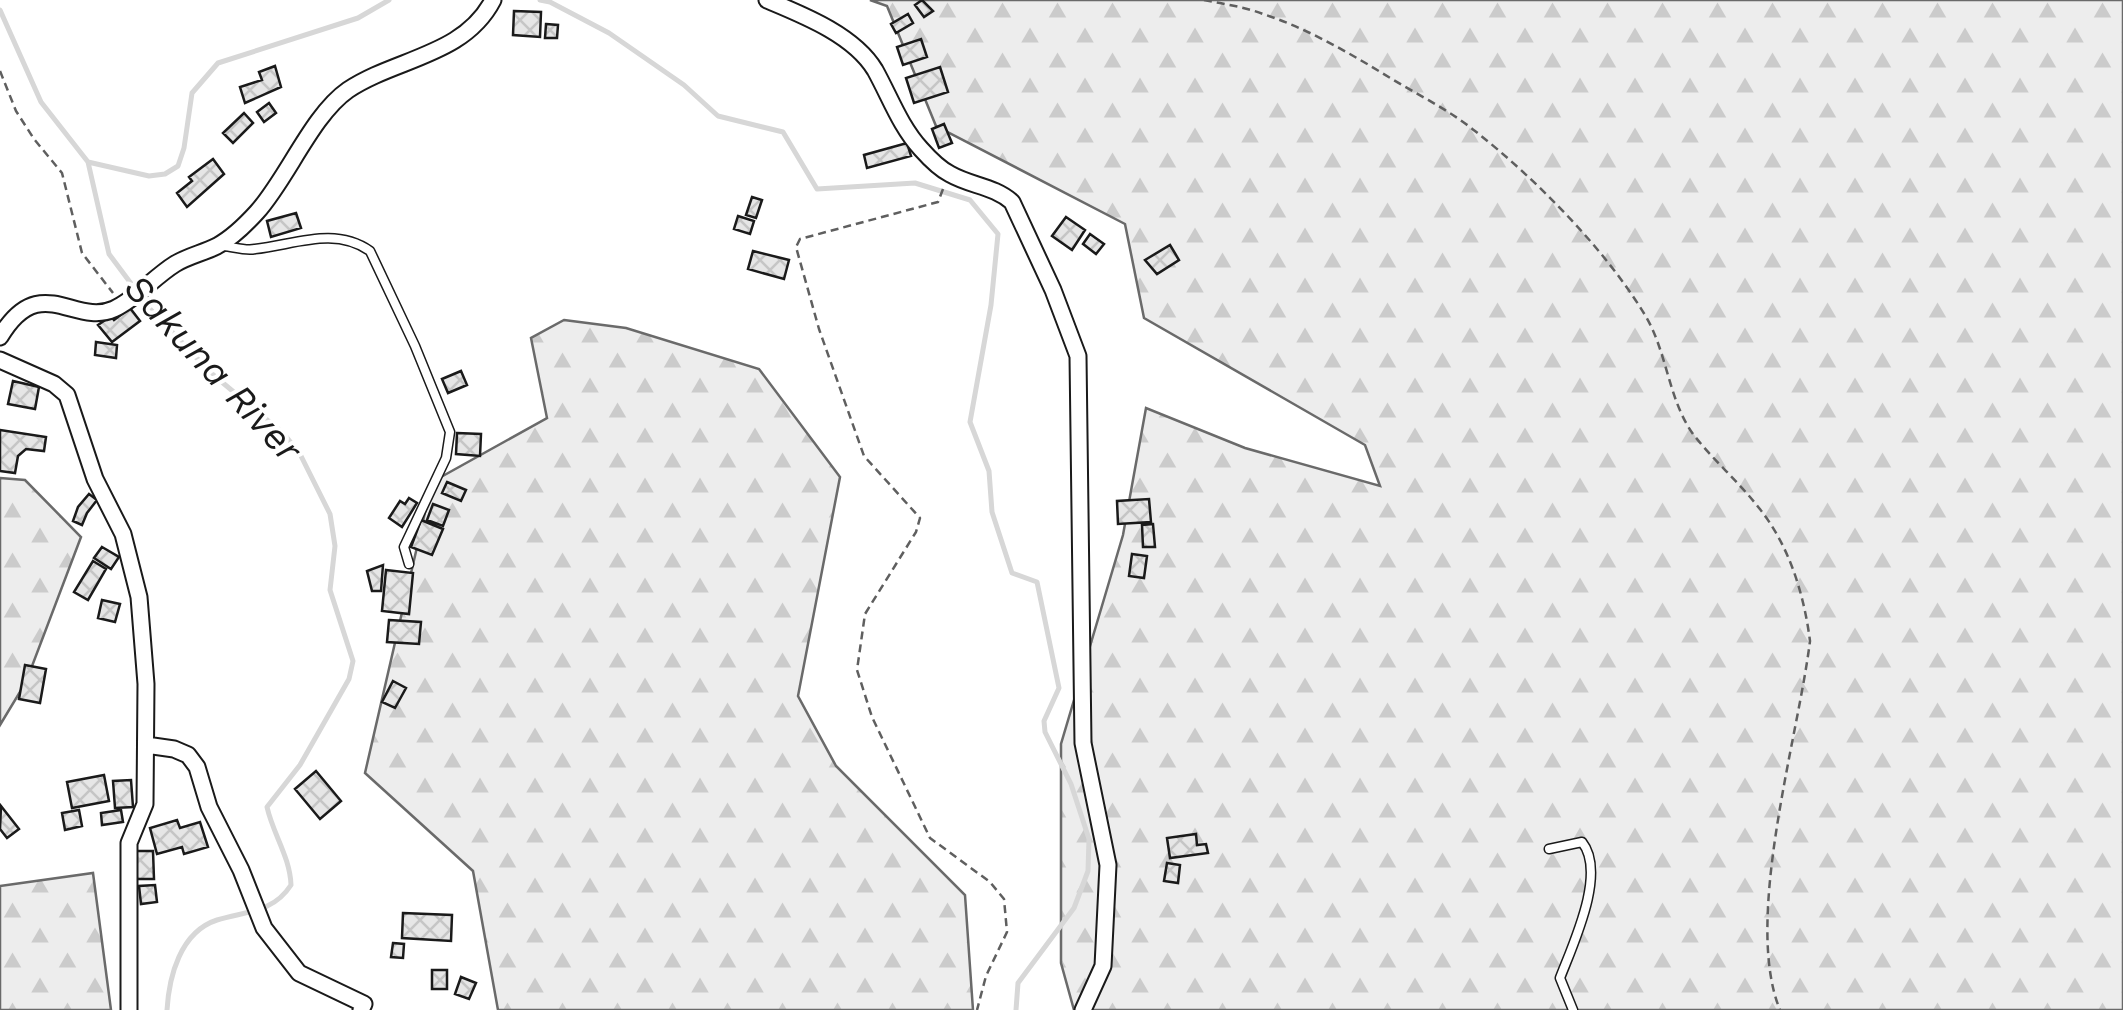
<svg xmlns="http://www.w3.org/2000/svg" width="2123" height="1010" viewBox="0 0 2123 1010" font-family="'Work Sans',sans-serif">
<style>
.forest{fill:url(#forest-firs);stroke:#6a6a6a;stroke-width:2.5}
.lines{fill:none;stroke-linecap:round;stroke-linejoin:round}
.stream{stroke:#d7d7d7;stroke-width:5}
.building{fill:url(#building-cross-hatch);stroke:#1a1a1a;stroke-width:2.5}
.lane-casing{stroke:#1a1a1a;stroke-width:11}
.street-casing{stroke:#1a1a1a;stroke-width:19}
.path{stroke:#5f5f5f;stroke-width:2.5;stroke-dasharray:8 5;stroke-linecap:butt}
.lane{stroke:#fff;stroke-width:8}
.street{stroke:#fff;stroke-width:15}
.labels{text-anchor:middle;stroke-width:8;stroke-linejoin:round;paint-order:stroke}
.water-label{font-size:38px;font-style:italic;fill:#1a1a1a;stroke:#fff}
</style>
<defs>
<pattern id="forest-firs" width="22" height="20" patternUnits="userSpaceOnUse" patternTransform="scale(2.5)"><rect width="22" height="20" fill="#ededed"/><path d="M5 1l3.5 6h-7zM16 11l3.5 6h-7z" fill="#cbcbcb"/></pattern>
<pattern id="building-cross-hatch" width="8" height="8" patternUnits="userSpaceOnUse" patternTransform="scale(2.5)"><rect width="8" height="8" fill="#e6e6e6"/><path d="M0 0l8 8M0 8l8-8" fill="none" stroke="#c5c5c5"/></pattern>
</defs>
<rect width="100%" height="100%" fill="#fff"/>
<path class="forest" d="M870,0H2123V1010H1074L1061,963V744L1123,535L1146,408L1245,448L1380,486L1365,445L1144,318L1125,224L936,126L887,6Z
M564,320L626,328L759,369L840,477L798,696L836,766L965,895L973,1010H498L473,871L365,773L432,482L547,418L531,338Z
M0,478L25,480L81,537L26,682L0,725Z
M93,873L111,1010H0V886Z"/>
<g class="lines">
<path class="stream" d="M540,0L550,2L609,33L684,85L718,116L783,132L817,189L915,183L970,200L998,234L991,305L970,422L989,471L992,512L1012,573L1037,582L1059,688L1044,721L1045,732L1071,784L1089,839L1088,871L1074,908L1018,983L1016,1010
M0,10L41,102L88,162L109,254L150,309L211,373L284,434L300,454L330,514L335,546L330,590L353,661L349,679L300,765L267,807C273,834 290,857 291,885C273,913 246,911 217,920C180,932 169,977 167,1010
M88,162L149,176L165,174L178,166L184,148L192,93L218,63L358,18L389,0"/>
</g>
<path class="building" d="M922,0L933,11L924,17L915,5Z
M514,11L541,12L540,37L513,35Z
M908,14L913,23L896,33L891,24Z
M546,24L558,25L557,38H545Z
M921,39L927,57L903,65L897,47Z
M275,66L281,87L245,103L240,87L262,80L259,72Z
M940,67L948,92L914,103L906,78Z
M269,103L276,113L264,122L257,112Z
M244,113L253,123L233,143L223,133Z
M944,124L952,143L939,148L932,129Z
M907,143L911,156L867,168L864,155Z
M213,159L224,174L187,207L177,193L192,181L189,177Z
M752,197L762,200L756,218L746,215Z
M296,213L301,228L271,237L267,221Z
M738,216L754,221L750,234L734,229Z
M1066,217L1085,230L1072,250L1052,236Z
M1090,234L1104,244L1096,254L1083,244Z
M1170,245L1179,260L1157,274L1145,260Z
M753,251L789,260L784,279L748,269Z
M130,308L140,321L112,342L98,325L111,316L114,320Z
M96,342L117,345L116,358L95,355Z
M461,371L467,385L448,393L442,379Z
M13,381L39,387L35,409L8,404Z
M0,430L46,437L44,451L26,449L18,456L15,473L0,471Z
M457,433L481,434L480,456L456,454Z
M447,482L466,490L461,501L442,493Z
M89,494L97,500L87,513L82,525L73,521L78,507Z
M409,498L417,503L402,527L389,518L400,501L405,504Z
M1149,499L1151,522L1118,524L1117,501Z
M433,504L449,510L443,526L427,520Z
M421,520L443,529L432,555L411,547Z
M1153,524L1155,547H1143L1142,525Z
M102,547L119,557L111,569L94,558Z
M1132,554L1147,556L1144,578L1129,576Z
M93,561L106,569L88,600L74,592Z
M383,565L381,591H372L367,571Z
M386,570L413,573L409,614L382,611Z
M102,600L120,604L115,622L98,618Z
M389,620L421,622L419,644L387,642Z
M25,665L46,669L40,703L19,699Z
M393,681L406,688L395,708L382,702Z
M316,771L341,801L320,819L295,789Z
M104,775L109,801L72,808L67,782Z
M131,780L133,807L115,808L113,781Z
M1,806L19,829L7,838L0,829Z
M79,810L82,826L65,830L62,813Z
M121,810L123,822L102,825L101,813Z
M177,820L180,828L200,822L208,847L184,854L182,847L157,854L150,828Z
M1196,834L1197,845L1206,844L1208,853L1170,858L1167,838Z
M135,851H153L154,879H136Z
M1167,863L1180,865L1178,883L1164,881Z
M155,885L157,902L141,904L139,886Z
M403,913L452,915L451,941L402,938Z
M393,943L404,944L403,958L391,957Z
M432,970H447V989H432Z
M461,977L476,983L469,999L455,994Z"/>
<g class="lines">
<g class="lane-casing">
<path id="lane" d="M224,246C234,247 245,251 255,249C294,245 334,226 370,251L415,346L450,432L446,458L404,547L409,564
M1549,849L1582,842C1607,873 1573,944 1560,978L1573,1010"/>
</g>
<g class="street-casing">
<path id="street" d="M767,0C803,15 854,35 875,70C890,97 900,126 921,149C929,158 940,169 950,174C971,186 994,186 1012,202L1053,290L1078,356L1083,743L1108,865L1103,966L1083,1010
M0,337C40,270 74,327 114,309C136,299 154,277 175,264C188,256 203,253 217,246C230,239 247,223 257,212C287,179 312,115 348,90C396,58 464,56 493,0
M0,360L54,384L67,395L95,479L123,534L139,597L146,684L145,804L129,843V1010
M146,745L174,749L188,755L197,767L209,807L241,870L264,928L299,973L364,1004L361,1010"/>
</g>
<path class="path" d="M1204,0C1224,4 1245,7 1263,14C1309,29 1351,54 1392,79C1420,96 1449,110 1475,131C1536,179 1605,249 1645,315C1667,351 1668,399 1693,434C1713,460 1739,482 1759,508C1789,545 1804,594 1810,641C1798,739 1743,920 1780,1010
M0,71L16,111L34,139L62,173L82,253L113,293
M943,189L938,202L800,239L796,247L819,329L864,456L920,518L916,532L865,614L857,670L872,717L930,838L990,882L1004,899L1007,932L986,976L977,1010"/>
<use href="#lane" class="lane"/>
<use href="#street" class="street"/>
</g>
<g class="labels">
<g class="water-label">
<text transform="translate(213 368) rotate(47)" y="13">Sakuna River</text>
</g>
</g>
</svg>
